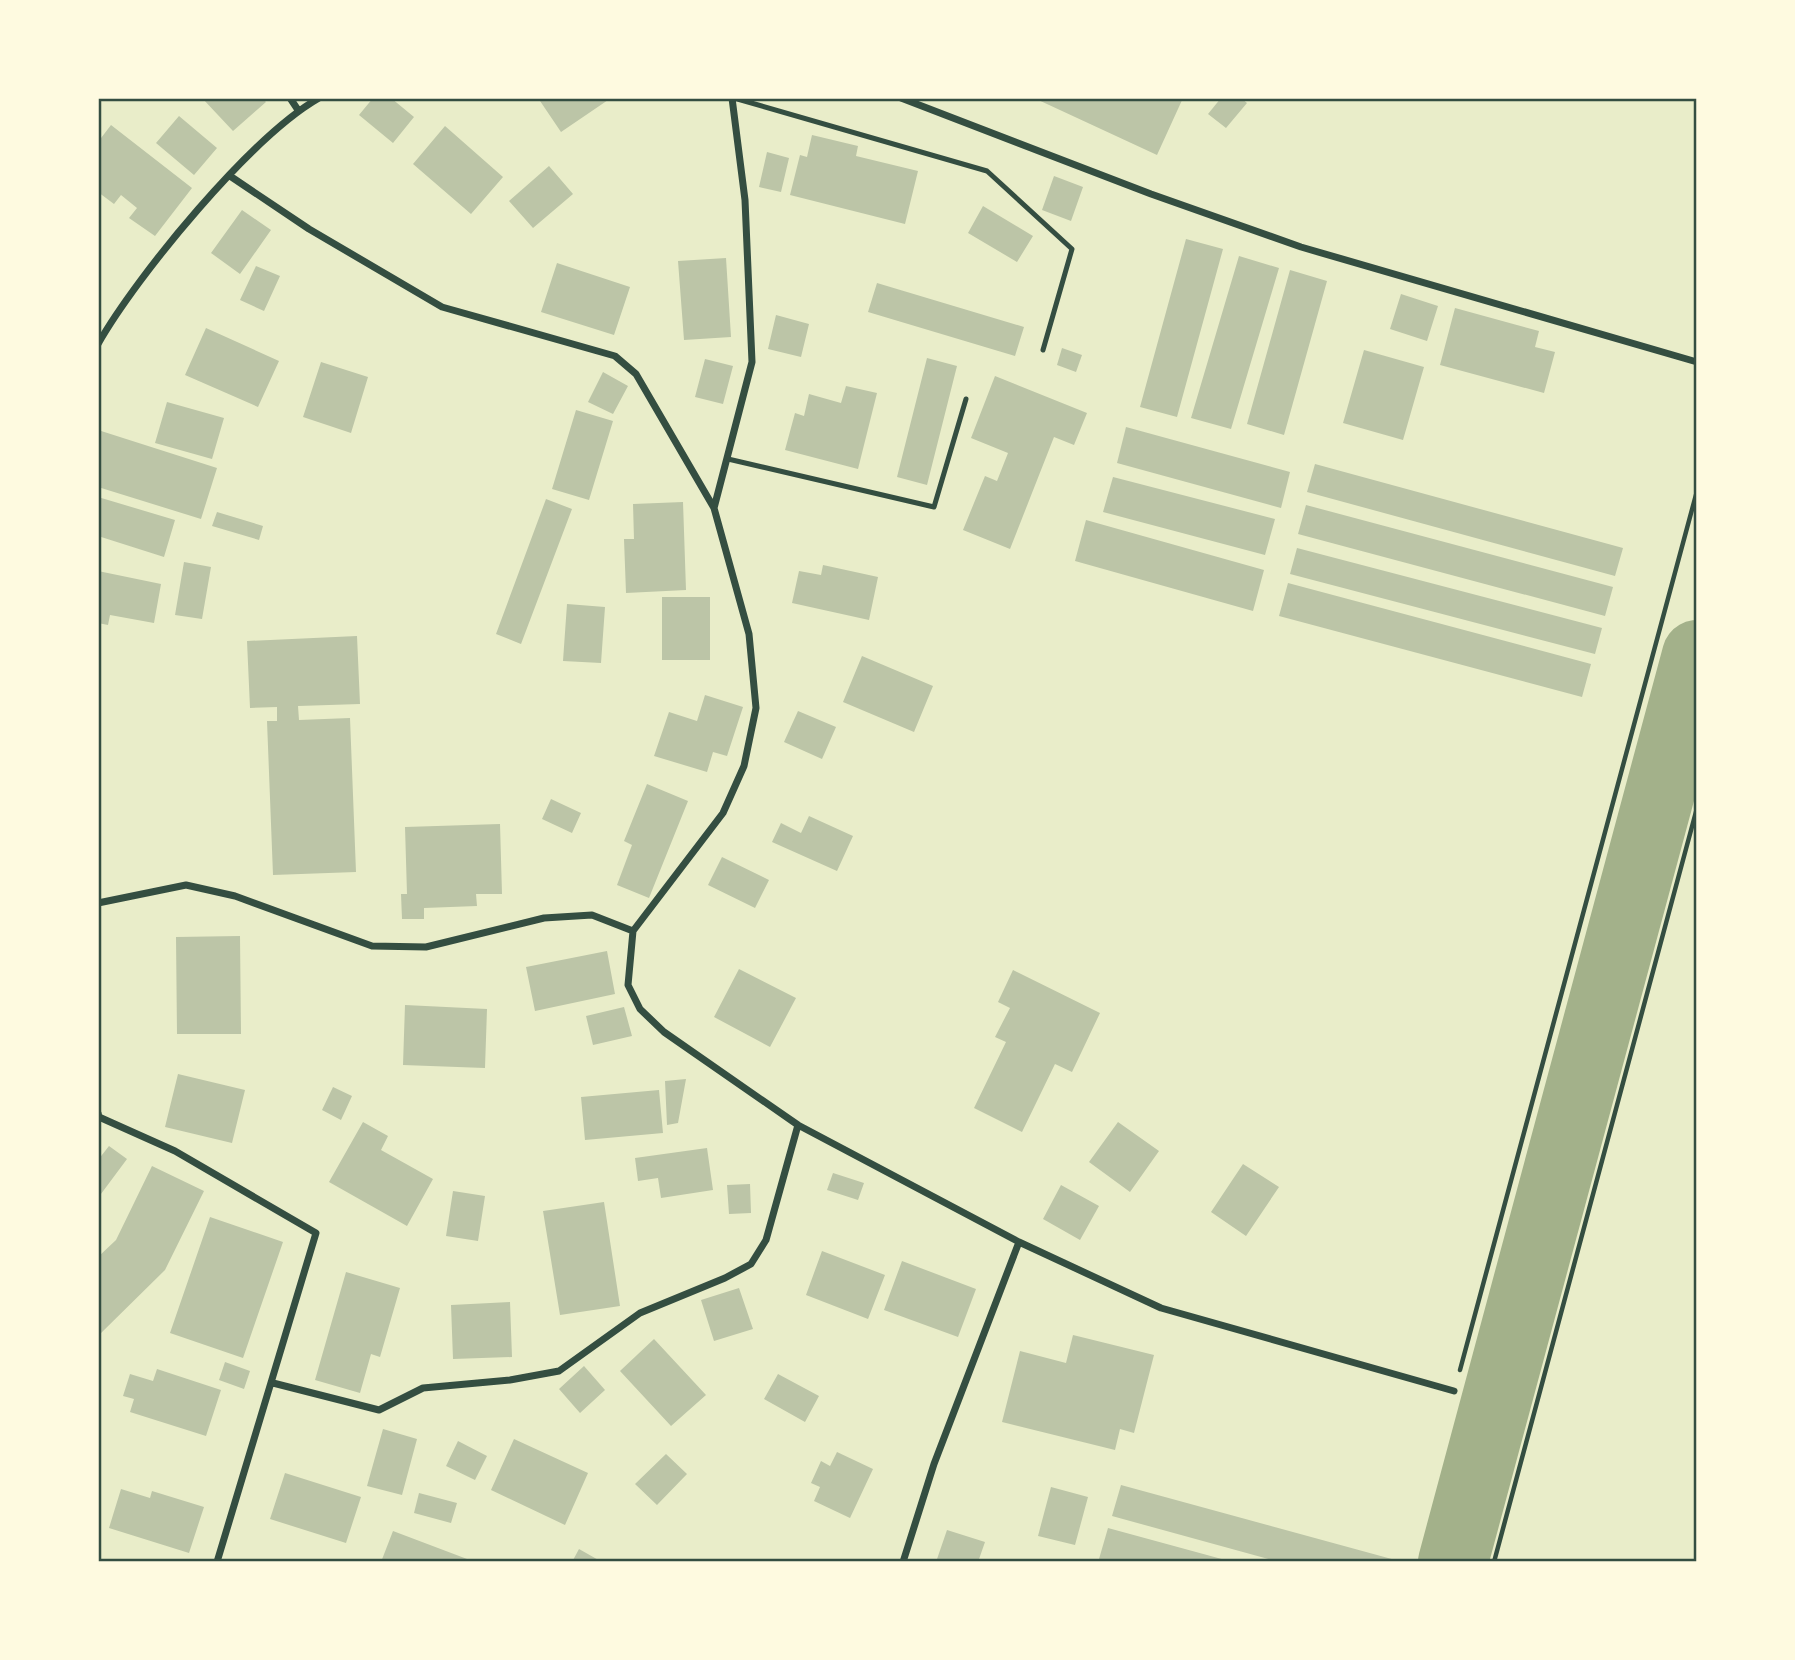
<svg xmlns="http://www.w3.org/2000/svg" width="1795" height="1660" viewBox="0 0 1795 1660" font-family="Cabin,sans-serif">
<style>
.lines{fill:none;stroke-linecap:round;stroke-linejoin:round}
.river{stroke:#a3b18a;stroke-width:70}
.building{fill:#bcc5a7}
.path{stroke:#344e41;stroke-width:4.5}
.service{stroke:#344e41;stroke-width:5}
.minor{stroke:#344e41;stroke-width:7}
.neatline{fill:none;stroke:#344e41;stroke-width:2.5}
</style>
<rect width="100%" height="100%" fill="#e9edc9"/>
<g class="lines">
<path class="river" d="M1453,1562L1697,655"/>
</g>
<path class="building" d="M202,98H262L266,102L233,131Z
M373,98H391L414,117L393,143L359,115Z
M538,98H611L561,132Z
M1034,98H1183L1157,155Z
M1221,98H1241L1247,103L1226,128L1208,114Z
M179,116L217,148L194,175L156,143Z
M111,125L192,188L155,236L129,218L137,208L121,195L114,204L98,192V142Z
M445,126L503,177L471,214L413,164Z
M812,135L858,146L856,156L918,171L905,224L790,195L800,155L807,157Z
M767,152L789,158L781,192L759,187Z
M549,166L573,194L533,228L509,201Z
M1054,176L1083,187L1071,221L1042,210Z
M983,206L1033,236L1017,262L968,233Z
M242,210L271,230L240,274L211,253Z
M1186,239L1223,249L1177,417L1140,407Z
M1239,256L1279,268L1231,429L1191,418Z
M726,258L731,337L684,340L678,261Z
M557,263L630,287L614,335L541,312Z
M256,266L280,276L264,311L240,300Z
M1290,270L1327,281L1284,435L1247,424Z
M877,283L1024,327L1015,356L868,312Z
M1401,294L1438,306L1427,341L1390,329Z
M1455,308L1539,331L1535,347L1555,352L1544,393L1440,365Z
M776,315L809,324L801,357L768,349Z
M206,328L279,361L258,407L185,375Z
M1062,348L1082,355L1076,372L1057,365Z
M1364,350L1424,367L1403,440L1343,423Z
M927,358L957,366L927,485L897,477Z
M705,359L733,366L723,404L695,397Z
M321,362L368,377L351,433L303,417Z
M603,372L628,386L613,414L588,402Z
M995,376L1087,413L1074,445L1054,437L1010,549L963,530L985,476L997,481L1008,453L971,438Z
M846,386L877,393L858,469L785,450L795,413L804,416L809,394L841,403Z
M167,402L224,418L212,459L155,443Z
M576,410L613,421L589,500L552,489Z
M1126,427L1290,472L1281,508L1117,463Z
M98,430L217,468L201,519L98,487Z
M1315,464L1623,548L1615,576L1307,492Z
M1113,477L1275,519L1265,555L1103,512Z
M98,497L175,520L164,557L98,536Z
M546,499L572,509L521,644L496,634Z
M683,502L686,590L626,593L624,539H634L633,504Z
M1306,505L1613,587L1605,616L1298,534Z
M217,512L263,526L259,540L212,526Z
M1086,520L1264,570L1253,611L1075,561Z
M1297,548L1602,628L1595,654L1290,574Z
M184,562L211,567L202,619L175,615Z
M823,565L878,577L869,620L792,603L799,571L821,575Z
M98,571L161,584L154,623L110,615L108,625L98,623Z
M1288,583L1591,664L1582,697L1279,616Z
M662,597H710V660H662Z
M567,604L605,607L601,663L563,661Z
M357,636L360,704L298,706L299,720L350,718L356,872L273,875L267,721H277V707L250,708L247,641Z
M862,656L933,686L914,732L843,702Z
M705,695L743,707L727,756L713,752L707,772L654,756L669,712L697,721Z
M798,711L836,727L822,759L784,742Z
M647,784L688,801L649,898L617,885L632,845L624,841Z
M551,799L581,813L572,833L542,819Z
M809,816L853,836L837,871L772,842L781,823L801,833Z
M500,824L502,894H476L477,906L424,908V919H402L401,894H407L405,827Z
M722,857L769,880L755,908L708,885Z
M240,936L241,1034H177L176,937Z
M607,951L615,994L535,1011L526,967Z
M739,969L796,998L770,1047L714,1017Z
M1013,970L1100,1013L1072,1072L1055,1064L1022,1132L974,1108L1006,1042L995,1037L1010,1008L998,1002Z
M405,1005L487,1009L485,1068L403,1065Z
M624,1007L632,1036L593,1045L586,1016Z
M178,1074L245,1090L232,1143L165,1127Z
M686,1079L678,1123L667,1125L665,1081Z
M333,1087L352,1096L341,1120L322,1110Z
M659,1090L663,1133L585,1140L581,1097Z
M363,1122L388,1136L381,1150L433,1179L407,1226L329,1182Z
M1118,1122L1159,1151L1130,1192L1089,1162Z
M109,1146L127,1159L98,1198V1160Z
M707,1148L713,1190L661,1198L658,1178L638,1181L635,1158Z
M1243,1164L1279,1187L1246,1236L1211,1212Z
M152,1166L204,1191L165,1270L98,1336V1257L116,1240Z
M833,1173L864,1183L858,1200L827,1190Z
M750,1184L751,1213L729,1214L727,1185Z
M1061,1185L1099,1206L1080,1240L1043,1219Z
M453,1191L485,1196L478,1241L446,1236Z
M604,1202L620,1306L560,1315L543,1211Z
M210,1217L283,1242L243,1358L170,1333Z
M822,1251L885,1275L868,1319L806,1295Z
M902,1261L976,1289L958,1337L884,1310Z
M346,1272L400,1288L380,1357L371,1354L360,1393L315,1380Z
M739,1288L753,1329L714,1341L701,1300Z
M510,1302L512,1357L453,1359L451,1305Z
M1073,1335L1154,1355L1134,1433L1120,1429L1115,1450L1002,1422L1020,1351L1066,1363Z
M654,1339L706,1395L671,1426L620,1371Z
M225,1362L250,1371L244,1389L219,1380Z
M584,1366L605,1390L580,1413L559,1389Z
M157,1369L221,1390L206,1436L130,1412L134,1399L123,1396L130,1374L153,1381Z
M778,1374L819,1396L805,1422L764,1399Z
M383,1429L417,1439L402,1495L367,1486Z
M514,1439L588,1473L565,1525L491,1490Z
M458,1441L487,1456L475,1480L446,1466Z
M837,1452L873,1469L850,1518L814,1501L820,1487L811,1483L821,1461L830,1466Z
M666,1454L687,1474L657,1505L635,1484Z
M285,1473L361,1497L346,1543L270,1519Z
M1121,1485L1399,1561V1562H1279L1112,1516Z
M1051,1487L1088,1497L1075,1545L1038,1536Z
M121,1489L150,1498L152,1491L204,1507L189,1553L109,1528Z
M419,1493L457,1503L451,1523L414,1513Z
M1108,1528L1229,1561V1562H1110L1099,1559Z
M947,1530L985,1542L978,1562H936Z
M393,1531L475,1562H381Z
M579,1549L602,1562H572Z"/>
<g class="lines">
<path class="path" d="M1460,1370L1697,491
M1494,1562L1697,808"/>
<path class="service" d="M734,98L987,171L1072,249L1043,350
M728,459L934,507L966,399"/>
<path class="minor" d="M290,98L298,110
M901,98L1151,194L1301,247L1697,362
M230,176L309,229L442,307L615,356L636,374L714,508L749,634L756,708L744,766L723,813L633,931L628,985L640,1009L664,1032L798,1125L1019,1242L1161,1308L1454,1391
M98,344C138,274 251,137 319,98
M714,508L752,362L745,200L732,98
M98,903L186,885L235,896L372,946L426,947L544,918L592,915L633,931
M98,1113L99,1117L175,1151L316,1233L217,1562
M273,1383L379,1410L423,1388L510,1380L559,1371L640,1313L725,1278L751,1264L766,1240L798,1125
M903,1562L934,1464L1019,1242"/>
</g>
<rect width="1795" height="1660" fill="none" stroke="#fefae0" stroke-width="200"/>
<rect x="100" y="100" width="1595" height="1460" class="neatline"/>
</svg>
